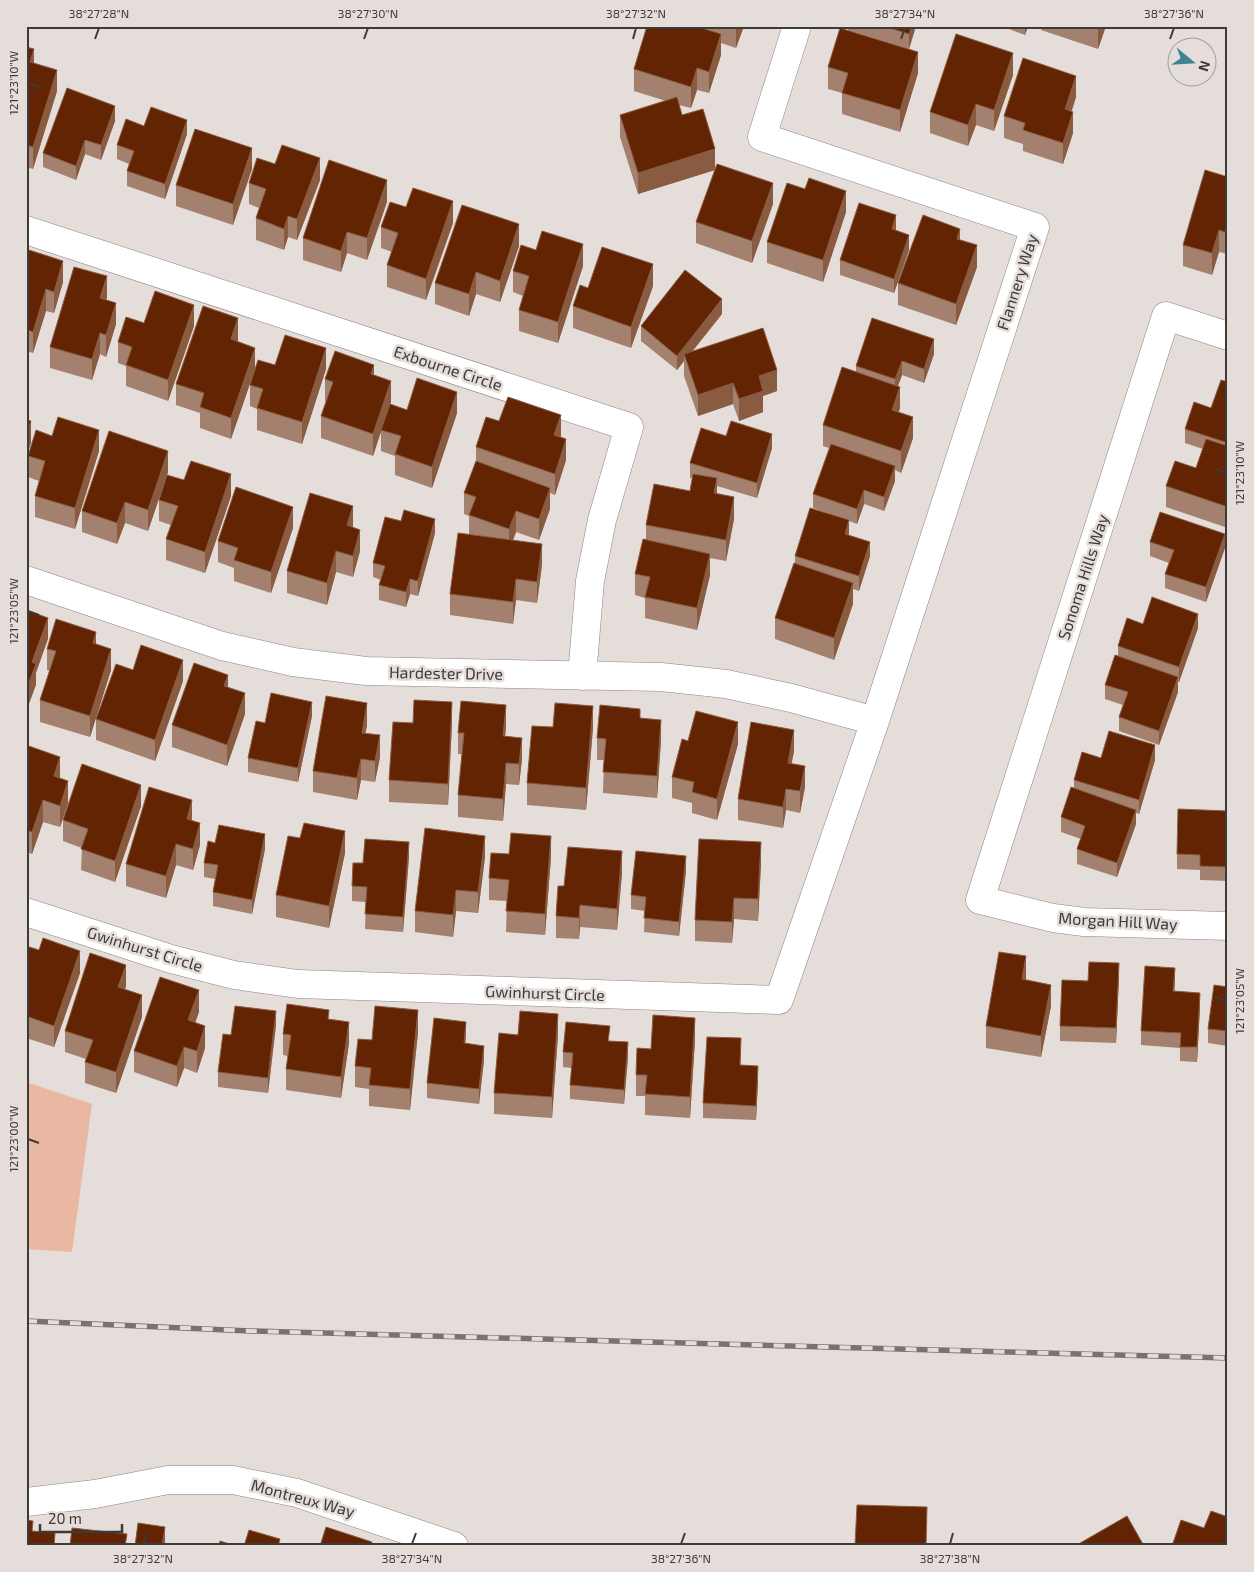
<svg xmlns="http://www.w3.org/2000/svg" width="1254" height="1572" viewBox="0 0 1254 1572" font-family="'Exo 2',sans-serif">
<style>
.green{fill:#eab8a2}
.lines{fill:none;stroke-linecap:round;stroke-linejoin:round}
.minor-casing{stroke:#8c8481;stroke-width:29}
.minor{stroke:#fff;stroke-width:28}
.rail-casing{stroke:#787371;stroke-width:5.5}
.rail{stroke:#e5ddd9;stroke-width:4;stroke-dasharray:11;stroke-linecap:butt}
.wall{fill:#a4806e}
.shaded-wall{fill:#895c42}
.building{fill:#622402;stroke:#895c42}
.ticks{fill:none;stroke:#3e3a39;stroke-width:2}
.labels{text-anchor:middle;stroke-width:5;stroke-linejoin:round;paint-order:stroke}
.street-label{font-size:16px;fill:#3e3a39;stroke:#e5ddd9}
.neatline{fill:none;stroke:#3e3a39;stroke-width:2}
.ticks-label{font-size:12px;text-anchor:middle;fill:#3e3a39}
</style>
<rect width="100%" height="100%" fill="#e5ddd9"/>
<path class="green" d="M26,1082L92,1104L72,1252L26,1249Z"/>
<g class="lines">
<g class="minor-casing">
<path id="minor" d="M26,230L629,427L602,520L590,581L582,676
M1228,336L1166,316L980,900L1053,918L1084,922L1228,926
M26,580L222,646L293,662L366,671L661,677L726,684L791,698L875,721
M26,912L171,959L234,975L298,984L779,1000L875,721L1035,227L762,137L797,26
M26,1502L95,1494L168,1480H233L297,1493L454,1546"/>
</g>
<use href="#minor" class="minor"/>
<g class="rail-casing">
<path id="rail" d="M26,1321L250,1331L1228,1358"/>
</g>
<use href="#rail" class="rail"/>
</g>
<path class="wall" d="M647,26H744L736,48L721,43V55L709,93L697,90L691,108L679,105L682,115L715,168L773,204L752,263L696,243V222L715,170L638,194L620,137V115L666,101L634,91V69Z
M848,26H916L909,49L848,30Z
M1001,26H1028L1025,35Z
M1041,26H1106L1098,49L1041,30Z
M26,47L34,63L57,91L33,169L26,167Z
M828,67L918,73L900,132L842,114V93L828,89Z
M1013,75L994,131L976,125L968,146L930,133V112Z
M1076,97L1072,111L1073,133L1063,164L1023,151V144L1004,138V116Z
M115,121L101,160L85,154L76,180L43,167V153Z
M144,126L187,134L165,199L127,186V171L129,164L117,159V145Z
M252,169L233,225L176,206V185Z
M1228,177V254L1219,252L1212,275L1183,266V245Z
M320,180L297,240L288,237L284,250L256,240V218L259,208L249,204V183Z
M387,202L367,260L347,253L341,272L303,260V238Z
M846,212L823,282L767,263V242Z
M453,223L426,300L387,287V265L392,252L381,248V227Z
M896,231L909,250L894,293L840,275V260Z
M960,240L977,267L956,325L898,305V283Z
M519,246L500,302L476,294L469,316L435,304V283Z
M26,249L63,282L54,313L46,311L33,353L26,351Z
M583,266L558,343L519,331V310L523,296L513,292V271Z
M653,286L631,348L573,328V306L588,288Z
M107,298L106,300L116,324L106,357L100,354L92,380L50,368V347Z
M722,314L692,352L777,391L763,396V412L739,421L733,404L698,416L684,376V361L677,370L641,341V326Z
M144,323L194,326L168,401L126,386V366L118,363V342Z
M238,340L237,342L255,369L231,439L200,428V413L176,405V384Z
M934,354L924,383L902,375L898,386L900,408L899,412L913,438L901,473L895,470V481L884,511L864,504L857,524L849,521V535L870,556L859,591L853,589V604L834,660L775,639V618L795,563V556L836,516L813,508V494L829,448L823,446V425L856,371V366Z
M275,365L326,369L302,444L257,430V409L250,406V385Z
M374,375L391,402L390,404L407,410L457,413L432,488L395,475V456L381,451V430L373,456L321,438V416L326,401H325V379Z
M1228,382V528L1166,507V486L1196,468L1203,449L1185,443V429L1211,408Z
M499,421L561,437L566,460L555,495L550,493V509L539,540L516,532L513,540L542,565L537,603L516,600L513,624L450,615V594L469,534V516L464,514V493L476,461V447Z
M726,436L772,448L757,498L717,486V494L734,519L726,561L710,558V575L697,630L645,618V598L635,595V574L646,539V525L690,491L693,478H690V463Z
M99,451L75,529L35,517V496L39,481L28,477V456Z
M168,472L148,531L125,523L117,544L82,532V511Z
M231,496L205,573L166,560V539L171,525L159,521V500Z
M353,527L360,551L353,577L336,572L327,605L287,593V571Z
M293,528L271,593L234,581V568L218,562V541Z
M435,533L418,596L410,594L406,607L379,600V585L381,580L373,577V563Z
M1150,542L1225,548L1206,602L1165,588V574L1169,563L1150,556Z
M1143,624L1198,628L1179,682H1178V692L1159,745L1119,731V717L1123,705L1105,699V685L1118,656V646Z
M96,644L111,670L90,737L40,722V700L50,671L47,670V649Z
M183,681L155,761L96,740V719Z
M245,714L227,766L172,747V725Z
M312,716L298,782L248,772V758L265,723Z
M640,718L661,741L657,798L603,793L604,760H597V738Z
M452,723L448,805L389,802V780Z
M367,725L365,733L380,757L375,782L361,780L357,800L313,792V771Z
M506,727L505,736L522,759L519,785L506,784L503,821L458,817V795L462,754H458V733Z
M553,727L593,728L586,810L527,805V783Z
M688,741L738,744L717,820L692,813V803L672,798V777Z
M26,745L60,779L68,803L60,827L43,822L32,854L26,852Z
M794,751L791,764L805,787L800,813L786,810L783,828L738,820V799Z
M1101,758L1155,760L1139,814L1136,813V824L1117,877L1077,864V849L1081,839L1061,832V817L1074,788V780Z
M141,806L115,882L81,870L82,848L63,841V820Z
M1228,811V881L1200,880V870L1177,869V854Z
M192,821L200,845L193,870L176,865L166,898L126,886V864Z
M300,838L345,853L329,928L276,917V895Z
M215,843L265,849L252,914L213,906V892L215,879L204,877V863Z
M409,857L403,932L365,929L366,902L352,901V886L363,863Z
M485,857L478,913L456,911L453,937L415,932V911Z
M551,857L545,935L506,932L507,901L489,900V878Z
M761,864L758,921L734,919L732,943L695,941V920Z
M686,871L679,936L644,932L645,911L631,909V895Z
M622,873L617,930L580,927L579,939L556,938V916L564,886Z
M26,946L80,973L54,1047L26,1038Z
M1119,977L1116,1043L1060,1041V1026L1088,981Z
M1026,978L1025,980L1051,1006L1041,1057L986,1048V1026Z
M1175,983L1174,991L1200,1007L1197,1062L1180,1061V1048L1141,1045V1031Z
M126,986L125,989L142,1017L116,1093L85,1083V1062L86,1059L65,1052V1031Z
M1228,987V1046L1208,1043V1029Z
M199,1012L195,1023L205,1048L197,1073L184,1068L177,1087L134,1072V1051Z
M329,1019L349,1043L341,1098L286,1090V1069L288,1056L283,1055V1034Z
M276,1025L268,1093L218,1087V1072L231,1035Z
M418,1032L410,1110L369,1106V1089L355,1087V1066L372,1040Z
M518,1035H558L552,1118L494,1114V1093Z
M466,1036L465,1044L484,1060L479,1104L427,1098V1083Z
M695,1040L690,1118L645,1115V1096H636V1075L651,1049Z
M610,1041L628,1057L624,1104L570,1099V1085L572,1068L563,1067V1052Z
M741,1053L740,1066L758,1081L756,1120L703,1118V1103Z"/>
<path class="shaded-wall" d="M736,26H744L736,48Z
M912,26H916L909,49V34Z
M1025,26H1028L1025,35Z
M1098,26H1106L1098,49Z
M721,34V55L709,93V72Z
M34,49V70L30,62Z
M918,52V73L900,132V110Z
M1013,53V75L994,131V110Z
M697,68V90L691,108V87Z
M57,70V91L33,169V147Z
M1076,76V97L1065,130V109Z
M976,104V125L968,146V125Z
M115,106V121L101,160V145Z
M1073,112V133L1063,164V143Z
M187,120V134L165,199V184Z
M85,140V154L76,180V166Z
M252,148V169L233,225V204Z
M715,149V170L638,194V173Z
M320,158V180L297,240V219Z
M387,180V202L367,260V238Z
M773,183V204L752,263V241Z
M846,191V212L823,282V260Z
M453,201V223L426,300V279Z
M896,215V230L892,244V229Z
M288,216V237L284,250V229Z
M519,224V246L500,302V281Z
M960,229V250L957,239Z
M1219,230V252L1212,275V253Z
M347,232V253L341,272V251Z
M909,235V250L894,293V279Z
M583,244V266L558,343V322Z
M977,245V267L956,325V304Z
M63,261V282L54,313V292Z
M653,264V286L631,348V327Z
M476,272V294L469,316V294Z
M107,276V298L100,319V298Z
M46,289V311L33,353V332Z
M722,299V314L686,359L684,354V361L677,370V356Z
M116,303V324L106,357V335Z
M194,305V326L168,401V380Z
M238,318V340L231,361V339Z
M100,333V354L92,380V359Z
M934,339V354L924,383V369Z
M255,348V369L231,439V418Z
M326,348V369L302,444V422Z
M902,361V375L895,394V379Z
M374,365V386L371,374Z
M777,370V391L763,396V412L739,421V399L759,376Z
M391,381V402L373,456V434Z
M733,383V404L698,416V395Z
M900,387V408L892,431V410Z
M457,392V413L432,488V467Z
M561,415V437L554,456V435Z
M913,417V438L901,473V451Z
M31,421V443L26,458V437Z
M99,430V451L75,529V508Z
M772,434V448L757,498V483Z
M566,439V460L555,495V474Z
M168,451V472L148,531V510Z
M895,466V481L884,511V497Z
M231,474V496L205,573V552Z
M717,478V500L714,493Z
M550,488V509L539,540V519Z
M864,490V504L857,524V509Z
M734,497V519L726,561V540Z
M125,502V523L117,544V523Z
M353,506V527L347,525Z
M293,507V528L271,593V572Z
M516,511V532L509,551V529Z
M435,519V533L418,596V581Z
M849,520V535L845,549V534Z
M360,530V551L353,577V556Z
M1225,534V548L1206,602V587Z
M870,542V556L859,591V576Z
M542,544V565L537,603V582Z
M336,551V572L327,605V583Z
M710,554V575L697,630V608Z
M410,579V594L406,607V592Z
M516,579V600L513,624V602Z
M853,583V604L834,660V638Z
M1198,614V628L1179,682V667Z
M48,618V639L36,673V685L26,712V690L32,662Z
M96,632V653L93,643Z
M111,649V670L90,737V716Z
M183,660V681L155,761V740Z
M228,675V696L224,686Z
M1178,677V692L1159,745V731Z
M245,693V714L227,766V745Z
M312,702V716L298,782V768Z
M452,702V723L448,805V784Z
M367,703V725L362,754V733Z
M506,705V727L503,758V736Z
M593,706V728L586,810V788Z
M661,720V741L657,798V776Z
M738,722V744L717,820V799Z
M794,730V751L788,784V763Z
M380,735V757L375,782V761Z
M522,738V759L519,785V764Z
M1155,745V760L1139,814V800Z
M60,757V778L54,776Z
M361,759V780L357,800V778Z
M506,763V784L503,821V799Z
M805,766V787L800,813V791Z
M68,781V803L60,827V806Z
M141,785V806L115,882V861Z
M786,789V810L783,828V807Z
M43,800V822L32,854V832Z
M192,800V821L187,819Z
M1136,810V824L1117,877V863Z
M200,823V845L193,870V849Z
M345,831V853L329,928V906Z
M265,834V849L252,914V900Z
M485,836V857L478,913V892Z
M551,836V857L545,935V914Z
M409,842V857L403,932V917Z
M761,842V864L758,921V899Z
M176,844V865L166,898V876Z
M622,851V873L617,930V909Z
M686,856V871L679,936V922Z
M456,890V911L453,937V915Z
M734,898V919L732,943V922Z
M580,905V927L579,939V918Z
M80,951V973L54,1047V1026Z
M1026,956V978L1022,1001V979Z
M1119,963V977L1116,1043V1028Z
M126,965V986L118,1009V987Z
M1175,968V983L1173,1006V991Z
M1051,985V1006L1041,1057V1036Z
M199,990V1012L188,1042V1020Z
M1200,993V1007L1197,1062V1047Z
M142,995V1017L116,1093V1072Z
M418,1010V1032L410,1110V1089Z
M276,1011V1025L268,1093V1078Z
M558,1014V1035L552,1118V1097Z
M695,1018V1040L690,1118V1097Z
M349,1022V1043L341,1098V1077Z
M466,1022V1036L464,1058V1043Z
M205,1026V1048L197,1073V1051Z
M628,1042V1057L624,1104V1090Z
M484,1046V1060L479,1104V1089Z
M184,1047V1068L177,1087V1066Z
M758,1066V1081L756,1120V1106Z
M165,1527V1546H162Z"/>
<path class="building" d="M647,26H695L721,34L709,72L697,68L691,87L634,69Z
M883,26H912L909,34Z
M840,28L918,52L900,110L842,93L848,73L828,67Z
M956,34L1013,53L994,110L976,104L968,125L930,112Z
M26,47L34,49L30,62L57,70L33,147L26,145Z
M1023,58L1076,76L1065,109L1073,112L1063,143L1023,130L1025,123L1004,116Z
M67,88L115,106L101,145L85,140L76,166L43,153Z
M677,97L682,115L703,109L715,149L638,173L620,115Z
M151,107L187,120L165,184L127,171L134,151L117,145L126,119L144,126Z
M195,129L252,148L233,204L176,185Z
M282,145L320,158L297,219L288,216L284,229L256,218L266,189L249,183L257,158L275,164Z
M329,160L387,180L367,238L347,232L341,251L303,238Z
M717,164L773,183L752,241L696,222Z
M1205,170L1228,177V233L1219,230L1212,253L1183,245Z
M809,178L846,191L823,260L767,242L787,183L805,189Z
M413,188L453,201L426,279L387,265L398,233L381,227L390,202L406,207Z
M859,203L896,215L892,229L909,235L894,279L840,260Z
M462,205L519,224L500,281L476,272L469,294L435,283Z
M923,215L960,229L957,239L977,245L956,304L898,283Z
M542,231L583,244L558,322L519,310L529,276L513,271L521,245L536,250Z
M602,247L653,264L631,327L573,306L580,285L588,288Z
M26,249L63,261L54,292L46,289L33,332L26,329Z
M74,267L107,276L100,298L116,303L106,335L100,333L92,359L50,347Z
M685,270L722,299L677,356L641,326Z
M155,291L194,305L168,380L126,365L132,347L118,342L126,317L144,323Z
M203,306L238,318L231,339L255,348L231,418L200,407L204,393L176,384Z
M872,318L934,339L924,369L902,361L895,379L856,366Z
M763,328L777,370L759,376L763,391L739,399L733,383L698,395L684,354Z
M285,335L326,348L302,422L257,408L263,389L250,385L258,360L275,365Z
M335,351L374,365L371,374L391,381L373,434L321,416L333,382L325,379Z
M842,367L900,387L892,410L913,417L901,451L823,425Z
M417,378L457,392L432,467L395,454L401,436L381,430L390,404L407,410Z
M1221,380L1228,382V443L1185,429L1194,402L1211,408Z
M508,397L561,415L554,435L566,439L555,474L476,447L486,417L499,421Z
M58,417L99,430L75,508L35,496L45,461L28,456L36,430L52,436Z
M26,420L31,421L26,437Z
M731,421L772,434L757,483L690,463L701,428L726,436Z
M109,431L168,451L148,510L125,502L117,523L82,511Z
M1206,439L1228,446V507L1166,486L1175,461L1196,468Z
M831,444L895,466L884,497L864,490L857,509L813,494Z
M191,461L231,474L205,552L166,539L178,506L159,500L167,475L184,480Z
M476,461L550,488L539,519L516,511L509,529L469,515L476,497L464,493Z
M693,474L717,478L714,493L734,497L726,540L646,525L654,484L690,491Z
M236,487L293,507L271,572L234,560L238,548L218,541Z
M310,493L353,506L347,525L360,530L353,556L336,551L327,583L287,571Z
M810,508L849,520L845,534L870,542L859,576L795,556Z
M404,510L435,519L418,581L410,579L406,592L379,585L385,566L373,563L385,517L401,521Z
M1160,512L1225,534L1206,587L1165,574L1174,550L1150,542Z
M458,533L542,544L537,582L516,579L513,602L450,594Z
M643,539L710,554L697,608L645,597L650,577L635,574Z
M794,563L853,583L834,638L775,618Z
M1152,597L1198,614L1179,667L1118,646L1127,618L1143,624Z
M26,610L48,618L32,662L36,664L26,690Z
M56,619L96,632L93,643L111,649L90,716L40,700L56,651L47,649Z
M141,645L183,660L155,740L96,719L116,664L133,670Z
M1115,655L1178,677L1159,731L1119,717L1128,692L1105,685Z
M194,663L228,675L224,686L245,693L227,745L172,725Z
M271,693L312,702L298,768L248,758L256,721L265,723Z
M326,696L367,703L362,733L380,735L375,761L361,759L357,778L313,771Z
M414,700L452,702L448,784L389,780L393,722L413,723Z
M461,701L506,705L503,736L522,738L519,764L506,763L503,799L458,795L464,733H458Z
M555,703L593,706L586,788L527,783L532,726L553,727Z
M600,705L640,709V718L661,720L657,776L603,772L606,739L597,738Z
M696,711L738,722L717,799L692,792L694,782L672,777L682,739L688,741Z
M751,722L794,730L788,763L805,766L800,791L786,789L783,807L738,799Z
M1109,731L1155,745L1139,800L1074,780L1082,752L1101,758Z
M26,745L60,757L54,776L68,781L60,806L43,800L32,832L26,830Z
M82,764L141,785L115,861L81,849L88,829L63,820Z
M149,787L192,800L187,819L200,823L193,849L176,844L166,876L126,864Z
M1071,787L1136,810L1117,863L1077,849L1085,826L1061,817Z
M1178,809L1228,811V867L1200,866V855L1177,854Z
M304,823L345,831L329,906L276,895L288,836L300,838Z
M219,825L265,834L252,900L213,892L218,865L204,863L208,841L215,843Z
M425,828L485,836L478,892L456,890L453,915L415,911Z
M511,833L551,836L545,914L506,911L509,880L489,878L491,853L509,854Z
M365,839L409,842L403,917L365,914L367,887L352,886L353,863H363Z
M699,839L761,842L758,899L734,898L732,922L695,920Z
M568,847L622,851L617,909L580,905L579,918L556,916L558,886H564Z
M636,851L686,856L679,922L644,918L646,897L631,895Z
M43,938L80,951L54,1026L26,1016V946L39,950Z
M999,952L1026,956L1022,979L1051,985L1041,1036L986,1026Z
M90,953L126,965L118,987L142,995L116,1072L85,1062L93,1040L65,1031Z
M1089,962L1119,963L1116,1028L1060,1026L1062,980L1088,981Z
M1145,966L1175,968L1173,991L1200,993L1197,1047H1180L1181,1033L1141,1031Z
M160,977L199,990L188,1020L205,1026L197,1051L184,1047L177,1066L134,1051Z
M1214,985L1228,987V1031L1208,1029Z
M287,1004L329,1010L328,1019L349,1022L341,1077L286,1069L291,1035L283,1034Z
M235,1006L276,1011L268,1078L218,1072L223,1034L231,1035Z
M375,1006L418,1010L410,1089L369,1085L371,1068L355,1066L358,1039L372,1040Z
M520,1011L558,1014L552,1097L494,1093L499,1033L518,1035Z
M653,1015L695,1018L690,1097L645,1094L647,1075H636L637,1048L651,1049Z
M434,1018L466,1022L464,1043L484,1046L479,1089L427,1083Z
M566,1022L610,1026L608,1041L628,1042L624,1090L570,1085L573,1053L563,1052Z
M707,1037L741,1038L740,1065L758,1066L756,1106L703,1103Z
M857,1505L927,1507L926,1546H855Z
M1211,1511L1228,1517V1546H1172L1181,1520L1204,1528Z
M1127,1516L1144,1546H1075Z
M26,1520L33,1521L32,1531L55,1533L54,1546H26Z
M138,1523L165,1527L162,1546H135Z
M326,1527L372,1542L371,1546H320Z
M72,1528L127,1534L125,1546H70Z
M249,1530L280,1539L278,1546H244Z
M220,1541L236,1546H219Z"/>
<path class="ticks" d="M95,39L99,28M364,39L368,28M633,39L636,28M901,39L905,28M1170,39L1174,28M28,83L39,87M1215,469L1226,473M28,611L39,615M1215,997L1226,1001M28,1139L39,1143M143,1544L147,1533M412,1544L416,1533M681,1544L685,1533M950,1544L953,1533"/>
<g class="labels">
<g class="street-label">
<text transform="translate(1017 282) rotate(-72)" y="6">Flannery Way</text>
<text transform="translate(448 368) rotate(18)" y="6">Exbourne Circle</text>
<text transform="translate(1083 577) rotate(-72)" y="6">Sonoma Hills Way</text>
<text transform="translate(446 673) rotate(1)" y="6">Hardester Drive</text>
<text transform="translate(1118 921) rotate(3)" y="6">Morgan Hill Way</text>
<text transform="translate(145 949) rotate(17)" y="6">Gwinhurst Circle</text>
<text transform="translate(545 993) rotate(2)" y="6">Gwinhurst Circle</text>
<text transform="translate(303 1498) rotate(15)" y="6">Montreux Way</text>
</g>
</g>
<rect width="1254" height="1572" fill="none" stroke="#e5ddd9" stroke-width="55"/>
<g transform="translate(1192 62) rotate(108)"><circle r="24" fill="#e5ddd9" stroke="#a29c99"/>
<path d="M0-4L9 19L0 12L-9 19Z" fill="#3f8491"/>
<text y="-8" font-size="14" font-weight="bold" text-anchor="middle" fill="#3e3a39">N</text>
</g>
<path d="M40 1524v8h82v-8" fill="none" stroke="#3e3a39" stroke-width="2.5"/>
<text x="48" y="1524" font-size="15" fill="#3e3a39" stroke="#e5ddd9" stroke-width="4" paint-order="stroke">20 m</text>
<rect x="28" y="28" width="1198" height="1516" class="neatline"/>
<g class="ticks-label">
<text x="99" y="18">38°27'28"N</text>
<text x="368" y="18">38°27'30"N</text>
<text x="636" y="18">38°27'32"N</text>
<text x="905" y="18">38°27'34"N</text>
<text x="1174" y="18">38°27'36"N</text>
<text transform="translate(14 83) rotate(-90)" y="4">121°23'10"W</text>
<text transform="translate(1240 473) rotate(-90)" y="4">121°23'10"W</text>
<text transform="translate(14 611) rotate(-90)" y="4">121°23'05"W</text>
<text transform="translate(1240 1001) rotate(-90)" y="4">121°23'05"W</text>
<text transform="translate(14 1139) rotate(-90)" y="4">121°23'00"W</text>
<text x="143" y="1563">38°27'32"N</text>
<text x="412" y="1563">38°27'34"N</text>
<text x="681" y="1563">38°27'36"N</text>
<text x="950" y="1563">38°27'38"N</text>
</g>
</svg>
